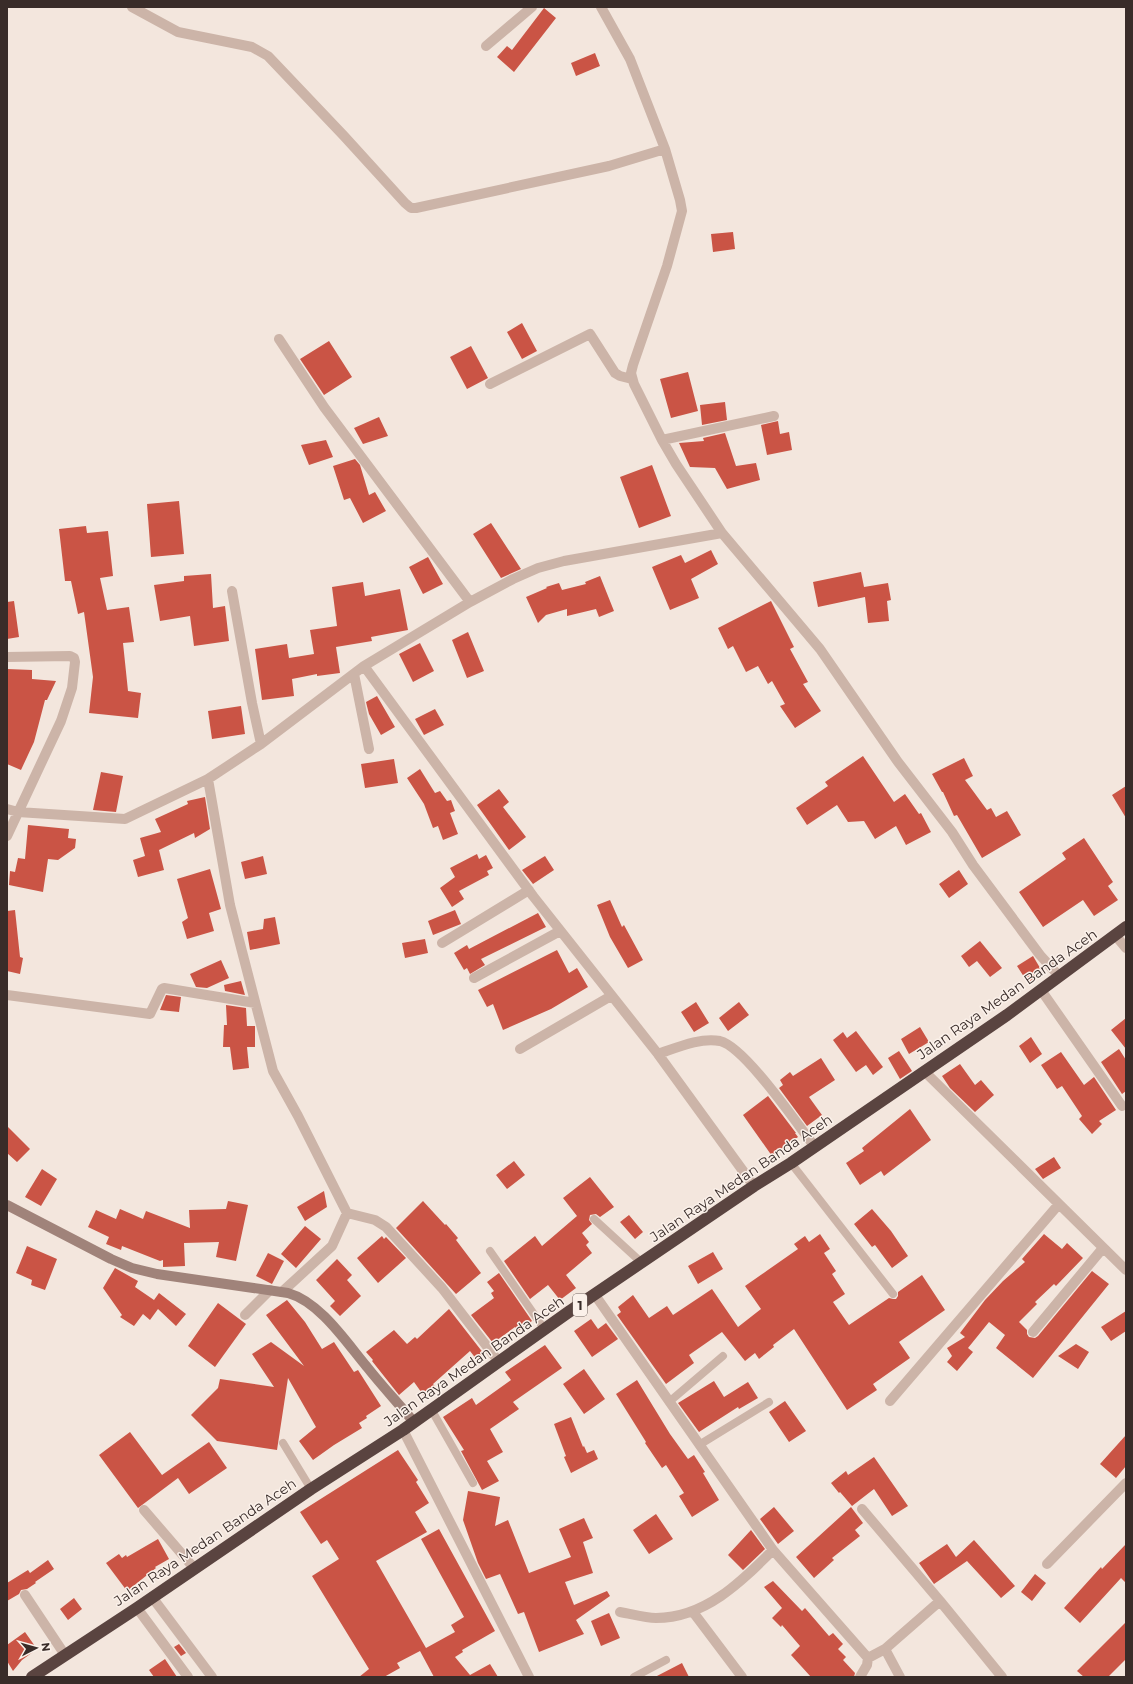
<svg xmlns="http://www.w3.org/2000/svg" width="1133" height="1684" viewBox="0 0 1133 1684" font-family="Montserrat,sans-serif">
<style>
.building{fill:#ca5445}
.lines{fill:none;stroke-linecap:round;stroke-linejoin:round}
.lane{stroke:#ccb4a8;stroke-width:8}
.street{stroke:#ccb4a8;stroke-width:10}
.secondary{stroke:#a0837a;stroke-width:10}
.highway{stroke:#5a4440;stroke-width:12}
.labels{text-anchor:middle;stroke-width:3;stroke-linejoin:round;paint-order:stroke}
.shield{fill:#fbf1ea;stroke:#736763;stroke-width:1}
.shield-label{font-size:13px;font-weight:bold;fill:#392c29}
.street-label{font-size:14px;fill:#392c29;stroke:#fbf1ea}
</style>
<rect width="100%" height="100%" fill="#f3e6dd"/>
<path class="building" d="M544,8L556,18L514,72L497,57L507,46L512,50Z
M595,53L600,66L576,76L571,63Z
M733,232L735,249L713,252L711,234Z
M522,323L537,351L522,359L507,332Z
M329,341L352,377L324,395L300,359Z
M471,346L488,378L467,389L450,357Z
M688,372L698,411L671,418L660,379Z
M725,402L727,420L702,425L700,405Z
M379,417L388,436L363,444L354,428Z
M778,421L780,434L789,432L792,450L767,455L761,425Z
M725,433L736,466L756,463L760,480L727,489L715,468L690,467L679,443L704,441L703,438Z
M326,440L333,457L309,465L301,445Z
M355,459L360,465L369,495L375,492L386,511L363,523L350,498L344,500L333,466Z
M652,465L671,516L639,528L620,477Z
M179,501L184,554L151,557L147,504Z
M491,523L521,569L501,578L473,534Z
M86,526L87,533L108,531L113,576L100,578L107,610L129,607L134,642L123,643L128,691L141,693L138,718L89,713L93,677L84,612L78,614L71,581H65L59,529Z
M711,550L718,564L691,579L699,598L670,610L652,567L681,555L685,563Z
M428,557L443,584L423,594L409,567Z
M861,572L864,587L888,583L891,600L887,601L889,621L868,623L865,597L818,607L813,582Z
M211,574L213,608L225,606L229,641L194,646L190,616L160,621L154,585L184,581V576Z
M600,576L614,611L599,617L596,609L567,616V609L546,615L538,623L526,597L547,588L546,587L559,583L562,590L586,584L585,582Z
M363,582L365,596L400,589L408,630L371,637L372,641L336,647L340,673L317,676V674L292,679L294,696L262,700L255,649L287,644L289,658L314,654L310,630L337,626L332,587Z
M14,601L19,637L7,639V602Z
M771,601L794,647L790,649L808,682L803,684L821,711L795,728L780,706L785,704L772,681L768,684L758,666L746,672L733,646L728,649L718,628Z
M468,632L484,671L467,678L452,640Z
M420,643L434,671L413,682L399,654Z
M7,669L32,670V679L56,681L47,700H45L34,742L21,770L7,764Z
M377,696L395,727L381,735L369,714L366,702Z
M241,706L245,734L212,739L208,711Z
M435,709L444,725L424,735L415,719Z
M863,756L894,802L905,794L919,814L921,813L931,832L906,845L896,826L875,839L864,821L848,822L837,805L807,825L796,808L828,786L825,782Z
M964,758L973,776L965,780L987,810L991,808L996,817L1007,811L1021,835L982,858L957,815L954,816L943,792H942L932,774Z
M394,759L398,783L365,788L361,764Z
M420,769L435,793L440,791L447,801L451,800L455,811L450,813L458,834L443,840L438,826L433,828L424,804L407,778Z
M101,772L123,776L116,812L93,810Z
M1126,786V818L1112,795Z
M499,789L509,802L503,807L526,837L509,850L477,805Z
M205,797L210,829L195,838L194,833L159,850L164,870L138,877L133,860L145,856L140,838L161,832L155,819L188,804L187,801Z
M28,825L69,829L68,838L76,839L75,848L58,860L48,859L43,892L9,885L10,871L15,872L18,858L25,859Z
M1084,838L1113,882L1108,886L1118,900L1094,916L1083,900L1043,927L1019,892L1066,859L1062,853Z
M477,854L479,859L486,855L493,868L487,871L489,875L459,891L464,899L452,907L440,888L455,877L450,868Z
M263,856L267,874L245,879L241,862Z
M545,856L554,870L533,884L522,870Z
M210,869L221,909L209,913L214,931L187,939L182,922L188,918L177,879Z
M959,870L968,884L949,898L939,884Z
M610,900L622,927L624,925L643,960L628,968L610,937L597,905Z
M15,910L20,957L23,958L20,974L7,971V911Z
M455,910L461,924L433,935L428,921Z
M538,913L546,927L481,959L485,965L470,974L467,968L464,970L454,953L467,945L469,949Z
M275,917L280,944L250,950L247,932L263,929L264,919Z
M425,939L428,953L405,958L402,943Z
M980,941L1002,968L990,977L977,961L969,967L961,956Z
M557,950L569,973L577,968L588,987L551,1009L503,1030L493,1004L487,1007L478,990Z
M1033,956L1043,973L1028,983L1017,966Z
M221,960L229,978L207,988L196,987L190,974Z
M241,981L245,995L225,991L224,985Z
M166,995L181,997L179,1012L160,1010Z
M696,1002L709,1023L694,1032L681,1012Z
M739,1002L749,1015L728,1031L719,1018Z
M226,1005L246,1008L247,1026H255V1047H247L249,1068L233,1070L230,1047H223L224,1025H227Z
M1126,1018V1049L1111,1030Z
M920,1027L929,1042L909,1054L901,1039Z
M856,1031L883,1067L873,1075L866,1065L856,1072L833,1040L843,1032L847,1038Z
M1031,1037L1042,1054L1030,1063L1019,1046Z
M1119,1049L1126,1060V1091L1122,1094L1101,1062Z
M899,1051L912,1071L900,1079L888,1058Z
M1061,1052L1084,1085L1094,1077L1116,1110L1099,1121L1102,1124L1092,1134L1079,1119L1082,1116L1062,1086L1057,1089L1041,1065Z
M821,1058L835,1080L809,1097L822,1115L807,1126L779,1088L783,1085L780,1080L790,1072L793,1076Z
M960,1064L975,1085L981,1080L994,1095L975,1112L950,1088L942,1076Z
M768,1096L796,1133H795L798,1137L772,1156L743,1115Z
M910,1109L931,1140L884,1176L881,1171L860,1185L846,1163L864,1151L862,1148Z
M7,1126L30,1149L17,1162L7,1153Z
M1054,1157L1061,1168L1043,1179L1035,1169Z
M514,1161L525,1175L507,1189L496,1175Z
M42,1169L57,1179L41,1206L25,1197Z
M590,1177L614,1207L600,1217L596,1214L590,1215L589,1220L592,1224L582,1233L589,1242L586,1245L592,1253L566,1275L576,1288L560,1300L548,1285L530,1299L504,1261L535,1236L542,1246L577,1216L563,1198Z
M324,1191L327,1207L305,1221L297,1207Z
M228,1201L248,1205L236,1261L216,1257L219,1242L184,1243L185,1266L163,1267V1260L160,1261L122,1246L121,1250L106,1244L109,1237L88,1227L96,1210L116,1219L120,1209L143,1219L146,1211L190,1228L189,1210L226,1209Z
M423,1201L445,1225L446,1224L458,1238L456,1240L481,1273L456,1294L396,1228Z
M872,1209L891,1231L908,1256L892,1268L875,1245L872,1247L854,1224Z
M629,1215L643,1232L635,1239L620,1222Z
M305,1226L321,1239L296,1268L281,1254Z
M820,1234L830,1249L824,1253L836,1271L832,1274L845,1294L833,1302L849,1325L889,1298L893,1299H896L898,1296V1292L922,1275L945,1310L899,1342L910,1358L873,1384L877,1390L847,1410L794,1329L773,1345L774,1347L759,1359L755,1353L745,1361L722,1332L689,1355L694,1363L666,1384L617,1315L621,1312L618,1307L633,1295L649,1318L667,1306L673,1315L712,1289L738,1327L761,1309L745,1286L798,1249L794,1244L805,1236L809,1242Z
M1044,1234L1062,1249L1067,1243L1083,1258L1056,1286L1054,1284L1035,1302L1037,1304L1019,1322L1027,1330V1334L1029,1337L1035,1338L1038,1336L1092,1271L1109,1284L1033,1378L996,1348L1005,1335L989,1322L968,1348L973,1352L957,1371L947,1362L952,1356L947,1348L965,1337L960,1333L985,1300L1003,1281L1025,1262L1022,1259Z
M382,1236L384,1239L386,1237L406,1258L378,1283L357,1258Z
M27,1246L57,1259L45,1290L31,1285L32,1280L16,1273Z
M713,1252L723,1269L698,1284L688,1266Z
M268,1253L284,1261L272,1284L256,1276Z
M337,1259L352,1275L347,1280L361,1296L340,1316L330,1306L335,1301L316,1280Z
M115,1268L138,1281L135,1287L154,1300L159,1293L186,1314L176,1326L158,1309L150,1320L143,1314L134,1326L120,1317L122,1315L103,1288Z
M499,1273L532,1321L518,1331L515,1327L493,1343L471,1315L494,1298L491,1293L494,1291L487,1282Z
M287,1300L305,1322L322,1349L334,1342L354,1372L358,1370L381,1406L366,1416L367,1418L359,1423L362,1428L334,1445L313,1460L299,1441L316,1427L288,1378L277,1450L217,1441L191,1415L218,1388L220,1379L274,1387L252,1354L271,1342L304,1366L266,1315Z
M218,1303L246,1324L215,1367L188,1346Z
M449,1309L484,1354L477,1360L470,1351L433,1384L436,1388L424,1396L414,1382L399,1395L372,1361L373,1360L366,1352L394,1330L407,1344L415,1337L417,1339Z
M1126,1311V1331L1111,1341L1101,1327Z
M591,1319L598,1329L606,1323L618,1339L592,1357L574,1331Z
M1076,1344L1089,1352L1078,1369L1058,1356Z
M545,1345L562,1368L513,1402L519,1409L490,1429L503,1452L487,1461L499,1481L482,1490L461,1451L464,1450L443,1417L472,1398L476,1405L511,1380L505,1372Z
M584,1369L605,1399L584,1414L563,1384Z
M637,1380L670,1434L688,1459L694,1455L705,1472L703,1473L719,1500L692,1517L679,1496L684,1493L666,1465L662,1468L645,1443L646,1442L616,1394Z
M714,1381L724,1397L748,1382L758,1398L739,1409L738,1407L699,1432L678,1403Z
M785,1401L806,1431L789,1442L769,1412Z
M571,1417L583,1447L584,1446L587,1453L594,1450L598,1459L571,1473L564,1457L566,1456L554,1424Z
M130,1432L162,1475L209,1442L227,1468L189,1494L178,1478L138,1508L99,1455Z
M1126,1435V1466L1116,1478L1100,1464Z
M398,1450L418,1480L416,1482L429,1503L415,1512L427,1532L376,1561L426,1648L455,1632L451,1625L464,1617L421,1539L439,1529L495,1631L462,1650L463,1652L455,1657L470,1675L490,1664L498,1677H434L420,1651L397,1663L400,1668L384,1677H359L369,1669L312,1576L339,1559L327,1540L321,1544L300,1512Z
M874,1457L908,1506L892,1516L874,1489L852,1506L840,1492L839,1493L831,1483L846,1471L848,1475Z
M468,1491L500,1497L495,1526L508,1520L529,1573L571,1557L559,1529L584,1518L593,1538L583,1542L593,1573L565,1582L574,1605L607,1591L610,1596L576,1620L584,1634L539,1652L524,1612L518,1614L500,1574L486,1579L478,1563L463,1520Z
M774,1507L794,1531L778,1544L760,1519Z
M851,1507L863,1523L855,1530L860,1536L832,1558L834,1560L814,1578L796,1557Z
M656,1514L673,1539L649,1554L633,1530Z
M751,1530L765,1549L743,1570L728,1555Z
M158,1539L169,1559L155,1567L156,1568L127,1591L106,1563L119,1554L122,1558L126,1555L127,1557Z
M974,1540L1015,1586L1001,1598L967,1561L934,1584L919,1563L947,1544L956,1557Z
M1126,1544V1583L1121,1578L1080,1623L1064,1608L1101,1567L1102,1569Z
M48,1560L54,1569L35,1582L36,1583L27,1589L21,1590L19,1594L7,1601V1583L28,1570L30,1573Z
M1035,1574L1046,1583L1032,1601L1021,1592Z
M773,1581L802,1611L805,1608L829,1636L833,1633L843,1644L838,1649L846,1657L843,1660L855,1673L854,1677H811L791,1655L800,1646L782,1625L781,1627L772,1618L782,1608L764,1587Z
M74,1598L82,1609L68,1620L60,1609Z
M609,1613L620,1638L601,1646L591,1621Z
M1126,1622V1659L1108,1677H1084L1077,1671Z
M25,1632L37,1649L22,1660L13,1671L7,1661V1645Z
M179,1644L186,1653L181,1656L174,1647Z
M165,1659L177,1677H154L149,1670Z
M682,1663L689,1677H655Z"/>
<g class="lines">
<path class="lane" d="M791,1163L893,1294
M594,1219L642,1263
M490,1251L545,1330
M669,1402L723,1356
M431,1409L473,1483
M283,1443L311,1489
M699,1445L769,1402
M634,1677L666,1660"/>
<path class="street" d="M132,7L178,32L252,47L268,56L344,136L405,203L411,208H416L609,166L665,149
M601,7L630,59L665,149L680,200L682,211L667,266L633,365L631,373L634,384L662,440L676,464L722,533
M486,46L532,7
M279,339L324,407L470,602
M490,384L590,334L615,373L620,376L632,379
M662,440L774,416
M232,591L252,703L261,744
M7,657L70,656L74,658L75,662L72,688L61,721L7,836
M354,674L369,749
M7,809L18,812L125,819L208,779
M1115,935L1126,948
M442,943L529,890
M474,978L560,931
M1041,990L1122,1106
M7,995L150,1014L162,989L164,988L255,1003
M520,1049L611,996
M658,1054C676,1048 700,1037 720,1041C745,1047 797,1124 815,1147
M924,1071L1126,1270
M754,1186L658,1054L533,896L364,666L470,602L513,579L538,568L564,561L722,533L820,649L898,762L952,832L973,865L1040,955L1059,976
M347,1213L375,1220L386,1227L442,1288L499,1362
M282,1292L332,1246L347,1213L298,1116L273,1071L230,905L208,779L261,744L364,666
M595,1295L773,1550L868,1658L867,1665L860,1677
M245,1315L270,1290
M1033,1332L1103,1248
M890,1401L1059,1204
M403,1430L529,1677
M862,1509L940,1601
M144,1510L194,1568
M1047,1564L1126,1483
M25,1595L65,1655
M152,1597L212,1677
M137,1608L188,1677
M620,1612C632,1614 644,1618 656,1618C705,1618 741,1582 773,1550
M693,1612L742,1677
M885,1649L900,1677
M868,1658L885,1649L940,1601L1002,1677"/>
<path class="secondary" d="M7,1205L111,1259L132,1268L157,1274L288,1293C320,1302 346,1342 367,1367C382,1386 398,1403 413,1421"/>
<path class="highway" d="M32,1677L137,1608L311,1489L403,1430L570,1311L754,1186L791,1163L1007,1015L1126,927"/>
</g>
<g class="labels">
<rect class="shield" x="573" y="1294" width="14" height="22" rx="3"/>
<g class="shield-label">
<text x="580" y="1310">1</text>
</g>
<g class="street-label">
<text transform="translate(1007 994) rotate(-35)" y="5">Jalan Raya Medan Banda Aceh</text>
<text transform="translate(741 1178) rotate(-34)" y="5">Jalan Raya Medan Banda Aceh</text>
<text transform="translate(474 1361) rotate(-35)" y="5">Jalan Raya Medan Banda Aceh</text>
<text transform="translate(205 1542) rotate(-34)" y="5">Jalan Raya Medan Banda Aceh</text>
</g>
</g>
<rect width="1133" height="1684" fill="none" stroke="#392c29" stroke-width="16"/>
<g transform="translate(36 1648) rotate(84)" stroke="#fbf1ea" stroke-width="3" paint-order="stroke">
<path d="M0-3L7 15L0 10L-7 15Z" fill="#392c29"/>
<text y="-6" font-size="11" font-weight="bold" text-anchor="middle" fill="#392c29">N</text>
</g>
</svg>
